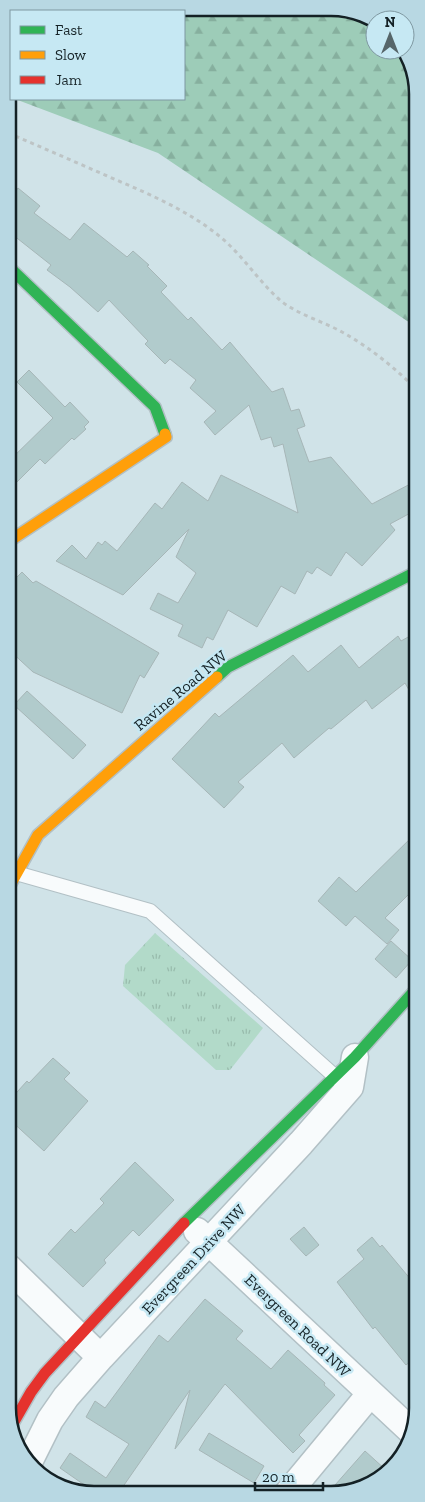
<svg xmlns="http://www.w3.org/2000/svg" width="425" height="1502" viewBox="0 0 425 1502" font-family="'Zilla Slab',serif">
<style>
.forest{fill:url(#forest-firs)}
.park{fill:url(#park-tufts)}
.building{fill:#b1cbcc;stroke:#a6b6b7}
.lines{fill:none;stroke-linecap:round;stroke-linejoin:round}
.lane-casing{stroke:#b2c0c5;stroke-width:16}
.street-casing{stroke:#b2c0c5;stroke-width:29}
.fast-casing{stroke:#b2c0c5;stroke-width:14}
.slow-casing{stroke:#b2c0c5;stroke-width:14}
.jam-casing{stroke:#b2c0c5;stroke-width:14}
.path{stroke:#bdc4c5;stroke-width:3;stroke-dasharray:4 4;stroke-linecap:butt}
.lane{stroke:#f8fbfc;stroke-width:14}
.street{stroke:#f8fbfc;stroke-width:26}
.fast{stroke:#30b455;stroke-width:11}
.slow{stroke:#ff9f0a;stroke-width:11}
.jam{stroke:#e5322d;stroke-width:11}
.labels{text-anchor:middle;stroke-width:5;stroke-linejoin:round;paint-order:stroke}
.street-label{font-size:16px;fill:#142125;stroke:#c6e8f3}
.rim{fill:none;stroke:#142125;stroke-width:2.5}
</style>
<defs>
<pattern id="forest-firs" width="22" height="20" patternUnits="userSpaceOnUse" patternTransform="scale(1.25)"><rect width="22" height="20" fill="#9dccb8"/><path d="M5 1l3.5 6h-7zM16 11l3.5 6h-7z" fill="#86af9e"/></pattern>
<pattern id="park-tufts" width="24" height="20" patternUnits="userSpaceOnUse" patternTransform="scale(1.25)"><rect width="24" height="20" fill="#b2dac9"/><path d="M3 7l-1-3M5 7V3M7 7l1-3M15 17l-1-3M17 17v-4M19 17l1-3" fill="none" stroke="#98bbac"/></pattern>
</defs>
<rect width="100%" height="100%" fill="#d0e3e8"/>
<path class="forest" d="M348,9L375,24V50H401L416,78V327L158,153L15,99H184V12Z"/>
<path class="park" d="M155,933L263,1028L230,1070H216L123,986L125,965Z"/>
<path class="building" d="M18,188L40,206L34,213L70,240L84,223L127,257L133,251L149,265L147,266L167,286L161,292L188,320L191,317L222,350L230,342L272,392L283,388L291,411L299,409L305,426L297,429L309,462L331,457L372,504L416,481V510L390,524L395,530L362,566L346,552L331,576L317,567L312,574L307,571L295,594L281,586L257,627L228,610L213,640L207,637L202,648L178,636L183,625L150,609L158,593L178,603L196,573L176,557L189,529L123,595L56,561L72,545L86,559L98,542L102,545L105,541L117,551L155,503L162,509L182,482L208,501L221,475L298,513L283,444L274,447L271,437L261,440L249,405L215,435L204,422L216,411L190,388L196,380L170,359L165,364L145,344L148,341L109,300L98,312L70,287L47,270L51,265L8,231V201Z
M29,370L65,407L70,402L89,422L84,427L86,429L74,440L72,438L45,464L40,459L8,491V462L53,418L17,382Z
M22,572L33,583L36,581L159,653L144,678L140,675L122,713L33,672L8,649V581H13Z
M398,636L401,641L410,636L416,649L417,704L405,683L372,709L366,700L331,729L329,728L294,758L282,743L238,782L244,787L224,808L172,759L215,713L219,717L293,655L308,672L341,645L359,668Z
M27,691L86,745L73,759L14,705Z
M417,832V886L385,918L399,930L387,944L355,916L346,926L318,901L339,877L356,892Z
M391,941L412,960L396,978L375,959Z
M53,1058L70,1073L64,1079L88,1101L44,1151L9,1119V1101L27,1081L29,1083Z
M135,1162L174,1200L139,1236L133,1230L104,1260L106,1263L83,1287L48,1254L71,1229L75,1233L104,1203L100,1199Z
M304,1227L319,1245L306,1256L290,1239Z
M372,1237L380,1247L382,1245L417,1287V1356L406,1365L375,1327L373,1329L337,1282L364,1259L357,1250Z
M205,1299L243,1331L236,1339L271,1369L288,1350L325,1383L324,1385L335,1395L299,1435L305,1441L293,1453L225,1384L175,1449L190,1390L122,1488L129,1493H96L60,1468L70,1453L106,1478L129,1444L86,1417L95,1401L105,1408L159,1335L168,1342Z
M209,1433L264,1466L254,1483L199,1450Z
M365,1451L386,1470L347,1493H328Z"/>
<g class="lines">
<g class="lane-casing">
<path id="lane" d="M16,873L150,911L339,1080"/>
</g>
<g class="street-casing">
<path id="street" d="M197,1231L410,1430
M9,1268L93,1350
M29,1462L50,1420L66,1397L101,1357L301,1143L350,1087L355,1057
M288,1493L370,1394"/>
</g>
<g class="fast-casing">
<path id="fast" d="M8,266L155,407L165,434
M217,677L228,667L416,572
M184,1223L355,1057L417,988"/>
</g>
<g class="slow-casing">
<path id="slow" d="M8,542L166,437L165,434
M9,887L38,835L217,677"/>
</g>
<g class="jam-casing">
<path id="jam" d="M11,1427L31,1392L45,1373L184,1223"/>
</g>
<path class="path" d="M8,133C41,147 73,161 105,175C144,192 184,208 218,235C242,254 258,281 281,301C299,315 322,321 342,332C369,347 394,367 416,389"/>
<use href="#lane" class="lane"/>
<use href="#street" class="street"/>
<use href="#fast" class="fast"/>
<use href="#slow" class="slow"/>
<use href="#jam" class="jam"/>
</g>
<g class="labels">
<g class="street-label">
<text transform="translate(180 690) rotate(-40)" y="6">Ravine Road NW</text>
<text transform="translate(193 1259) rotate(-47)" y="6">Evergreen Drive NW</text>
<text transform="translate(298 1325) rotate(44)" y="6">Evergreen Road NW</text>
</g>
</g>
<path d="M0 0H425V1502H0ZM94 16H331A78 78 0 0 1 409 94V1408A78 78 0 0 1 331 1486H94A78 78 0 0 1 16 1408V94A78 78 0 0 1 94 16Z" fill="#b8d8e3" fill-rule="evenodd"/>
<path class="rim" d="M94 16H331A78 78 0 0 1 409 94V1408A78 78 0 0 1 331 1486H94A78 78 0 0 1 16 1408V94A78 78 0 0 1 94 16Z"/>
<rect x="10" y="10" width="175" height="90" fill="#c6e8f3" stroke="#7f98a1"/>
<rect x="20" y="26" width="25" height="8" fill="#30b455" stroke="#7f98a1"/>
<text x="55" y="35" font-size="15" fill="#142125">Fast</text>
<rect x="20" y="51" width="25" height="8" fill="#ff9f0a" stroke="#7f98a1"/>
<text x="55" y="60" font-size="15" fill="#142125">Slow</text>
<rect x="20" y="76" width="25" height="8" fill="#e5322d" stroke="#7f98a1"/>
<text x="55" y="85" font-size="15" fill="#142125">Jam</text>
<g transform="translate(390 35)"><circle r="24" fill="#c6e8f3" stroke="#7f98a1"/>
<path d="M0-4L9 19L0 12L-9 19Z" fill="#566569"/>
<text y="-8" font-size="14" font-weight="bold" text-anchor="middle" fill="#142125">N</text>
</g>
<path d="M255 1482v8h68v-8" fill="none" stroke="#142125" stroke-width="2.5"/>
<text x="262" y="1482" font-size="15" fill="#142125" stroke="#c6e8f3" stroke-width="4" paint-order="stroke">20 m</text>
</svg>
